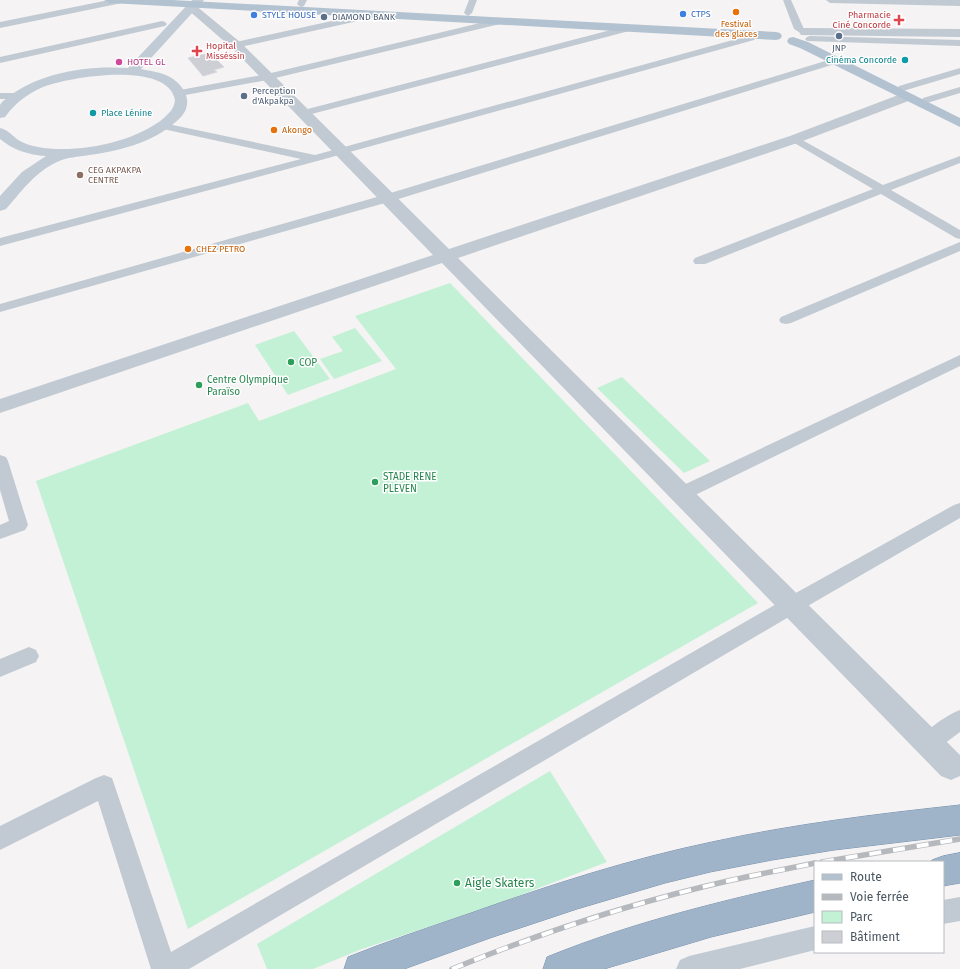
<svg xmlns="http://www.w3.org/2000/svg" width="960" height="969" viewBox="0 0 960 969" font-family="'Fira Sans',sans-serif">
<style>
.green{fill:#c3f1d5}
.building{fill:#cdcfd5;stroke:#d7d9de}
.lines{fill:none;stroke-linecap:round;stroke-linejoin:round}
.trunk-casing{stroke:#7690ad;stroke-width:1}
.minor{fill:#c1cad2;fill-rule:evenodd}
.tertiary{fill:#c1cad2;fill-rule:evenodd}
.secondary{fill:#c1cbd6;fill-rule:evenodd}
.primary{fill:#b3c2d1;fill-rule:evenodd}
.trunk{fill:#9fb4c9;fill-rule:evenodd}
.rail-casing{stroke:#b5b8bd;stroke-width:5.5}
.rail{stroke:#fff;stroke-width:4;stroke-dasharray:12;stroke-linecap:butt}
.food-dot{fill:#e8710a;stroke:#fff;stroke-width:1.5}
.shop-dot{fill:#3f7fe0;stroke:#fff;stroke-width:1.5}
.service-dot{fill:#5c6f8a;stroke:#fff;stroke-width:1.5}
.health-dot{fill:#e0444e;stroke:#fff;stroke-width:1.5}
.culture-dot{fill:#0f9aa8;stroke:#fff;stroke-width:1.5}
.hotel-dot{fill:#d1479c;stroke:#fff;stroke-width:1.5}
.education-dot{fill:#8d6e63;stroke:#fff;stroke-width:1.5}
.leisure-dot{fill:#2e9e5b;stroke:#fff;stroke-width:1.5}
.labels{text-anchor:middle;stroke-width:3;stroke-linejoin:round;paint-order:stroke}
.far-shop-label{font-size:9px;fill:#366cbe;stroke:#fff;text-anchor:start}
.far-health-label{font-size:9px;fill:#be3a42;stroke:#fff;text-anchor:end}
.far-service-label{font-size:9px;fill:#4e5e75;stroke:#fff;text-anchor:start}
.far-food-label{font-size:9px;fill:#c56008;stroke:#fff;text-anchor:start}
.far-culture-label{font-size:9px;fill:#0d838f;stroke:#fff;text-anchor:end}
.far-hotel-label{font-size:9px;fill:#b23c85;stroke:#fff;text-anchor:start}
.far-education-label{font-size:9px;fill:#785e54;stroke:#fff;text-anchor:start}
.leisure-label{font-size:10px;fill:#27864d;stroke:#fff;text-anchor:start}
.near-leisure-label{font-size:12px;fill:#27864d;stroke:#fff;text-anchor:start}
</style>
<rect width="100%" height="100%" fill="#f5f3f3"/>
<path class="green" d="M450,283L758,603L188,929L36,481L248,403L259,421L396,369L355,316Z
M355,328L382,361L334,379L320,359L343,351L332,337Z
M294,331L330,379L288,395L255,345Z
M622,377L710,461L684,473L597,388Z
M550,771L607,862L497,904L362,949L313,969H267L257,944Z"/>
<path class="building" d="M205,54L209,58L214,57L224,67L214,70L217,72L203,76L188,58Z"/>
<g class="lines">
<g class="trunk-casing">
<path id="trunk" d="M960,805V835L834,850L772,860L710,872L665,883L577,909L490,938L404,969H344L348,957C388,941 430,927 471,913C550,885 630,859 712,842C794,824 877,814 960,805Z
M960,853V883L943,886V862H931L932,860L943,856Z
M815,880V912L711,937L604,969H543L547,957C633,922 725,900 815,880Z"/>
</g>
<path class="minor" d="M109,0H126L122,3L0,28V22Z
M299,0H307L304,6L301,7L297,4Z
M469,0H477L472,13L468,16L464,13Z
M783,0H791L804,29L802,31L799,32L794,29Z
M826,0H960V6L830,3Z
M373,12L376,13L377,15L376,17L236,48L231,45L236,42Z
M501,18L505,21L504,23L267,80L180,96L175,93L180,90L267,74Z
M162,21L165,22L167,24L165,26L0,63V57Z
M630,25L635,28L633,30L304,116L299,113L300,111Z
M751,35L754,36L756,38L754,40L321,160L0,246V238L301,159L163,129L159,128L158,126L159,124L163,123L315,155Z
M810,36L960,40V46L807,41L805,39L807,37Z
M835,58L838,59L840,61L838,63L392,201L0,312V304L384,195Z
M960,68V74L903,91L898,88L899,86Z
M960,87V93L927,103L922,100L923,98Z
M0,93H19L24,96L19,99H0Z
M795,136L883,185L960,156V163L891,190L960,230V239L956,238L881,194L705,264H695L693,261L695,258L873,189L791,141L789,139Z
M960,242V251L791,323L786,324L781,323L779,320L781,317Z
M960,355V366L687,499L681,501L675,499L672,494L675,489Z
M0,455L6,457L8,461L28,525L25,530L0,539V525L9,521L0,490Z
M960,503V518L799,611L189,969H151L98,801L0,850V826L96,778L104,775L112,778L171,952L785,599L954,505Z
M29,647L36,650L39,656L36,662L0,677V659Z
M960,710V732L936,750L928,753L920,750L917,743C923,731 947,715 960,710Z
M960,897V921L943,924V900Z
M815,926V950L740,969H676L680,960L689,956Z"/>
<path class="tertiary" d="M191,4L195,5L240,42L449,249L790,136L901,94H911L913,97L911,100L800,142L458,258L960,755V776L951,780L941,776L442,263L0,413V399L433,255L232,48L187,9L185,7L187,5Z
M805,28L960,29V37L801,35L799,32L801,29Z"/>
<path class="secondary" d="M192,0H204L141,69C150,71 161,72 170,77C185,86 194,103 181,117C158,141 121,151 89,155C77,157 68,157 57,162C35,172 21,192 6,209L0,211V196L22,172L46,156C29,155 13,150 0,139V128C9,130 13,137 20,141C25,144 32,146 38,147C75,154 134,143 164,118C170,112 174,109 175,100C168,60 68,77 43,87C27,94 15,103 5,117L0,118V105L2,102C35,73 85,65 128,68Z"/>
<path class="primary" d="M104,0H172L776,32L780,33L782,36L780,39L776,40L110,3Z
M793,37L808,42L960,118V127L800,48L789,44L787,41L789,38Z"/>
<use href="#trunk" class="trunk"/>
<g class="rail-casing">
<path id="rail" d="M822,862L960,839
M452,969C540,933 639,901 732,880C759,874 787,869 815,863"/>
</g>
<use href="#rail" class="rail"/>
</g>
<g class="food-dot">
<circle cx="736" cy="12" r="4"/>
<circle cx="274" cy="130" r="4"/>
<circle cx="188" cy="249" r="4"/>
</g>
<g class="shop-dot">
<circle cx="683" cy="14" r="4"/>
<circle cx="254" cy="15" r="4"/>
</g>
<g class="service-dot">
<circle cx="324" cy="17" r="4"/>
<circle cx="839" cy="36" r="4"/>
<circle cx="244" cy="96" r="4"/>
</g>
<g class="health-dot">
<path d="M897 14h4v4h4v4h-4v4h-4v-4h-4v-4h4z"/>
<path d="M195 45h4v4h4v4h-4v4h-4v-4h-4v-4h4z"/>
</g>
<g class="culture-dot">
<circle cx="905" cy="60" r="4"/>
<circle cx="93" cy="113" r="4"/>
</g>
<circle class="hotel-dot" cx="119" cy="62" r="4"/>
<circle class="education-dot" cx="80" cy="175" r="4"/>
<g class="leisure-dot">
<circle cx="291" cy="362" r="4"/>
<circle cx="199" cy="385" r="4"/>
<circle cx="375" cy="482" r="4"/>
<circle cx="457" cy="883" r="4"/>
</g>
<g class="labels">
<g class="far-shop-label">
<text x="691" y="17">CTPS</text>
<text x="262" y="18">STYLE HOUSE</text>
</g>
<g class="far-health-label">
<text x="891" y="18">Pharmacie<tspan x="891" dy="10">Ciné Concorde</tspan></text>
<text x="206" y="49" text-anchor="start">Hopital<tspan x="206" dy="10">Misséssin</tspan></text>
</g>
<g class="far-service-label">
<text x="332" y="20">DIAMOND BANK</text>
<text x="839" y="51" text-anchor="middle">JNP</text>
<text x="252" y="94">Perception<tspan x="252" dy="10">d'Akpakpa</tspan></text>
</g>
<g class="far-food-label">
<text x="736" y="27" text-anchor="middle">Festival<tspan x="736" dy="10">des glaces</tspan></text>
<text x="282" y="133">Akongo</text>
<text x="196" y="252">CHEZ PETRO</text>
</g>
<g class="far-culture-label">
<text x="897" y="63">Cinéma Concorde</text>
<text x="101" y="116" text-anchor="start">Place Lénine</text>
</g>
<g class="far-hotel-label">
<text x="127" y="65">HOTEL GL</text>
</g>
<g class="far-education-label">
<text x="88" y="173">CEG AKPAKPA<tspan x="88" dy="10">CENTRE</tspan></text>
</g>
<g class="leisure-label">
<text x="299" y="366">COP</text>
<text x="207" y="383">Centre Olympique<tspan x="207" dy="12">Paraïso</tspan></text>
<text x="383" y="480">STADE RENE<tspan x="383" dy="12">PLEVEN</tspan></text>
</g>
<g class="near-leisure-label">
<text x="465" y="887">Aigle Skaters</text>
</g>
</g>
<rect x="814" y="861" width="130" height="92" fill="#ffffff" stroke="#b7bbc0"/>
<rect x="822" y="874" width="20" height="6" fill="#b3c2d1" stroke="#b7bbc0"/>
<text x="850" y="881" font-size="12" fill="#4a5661">Route</text>
<rect x="822" y="894" width="20" height="6" fill="#b5b8bd" stroke="#b7bbc0"/>
<text x="850" y="901" font-size="12" fill="#4a5661">Voie ferrée</text>
<rect x="822" y="911" width="20" height="12" fill="#c3f1d5" stroke="#b7bbc0"/>
<text x="850" y="921" font-size="12" fill="#4a5661">Parc</text>
<rect x="822" y="931" width="20" height="12" fill="#cdcfd5" stroke="#b7bbc0"/>
<text x="850" y="941" font-size="12" fill="#4a5661">Bâtiment</text>
</svg>
